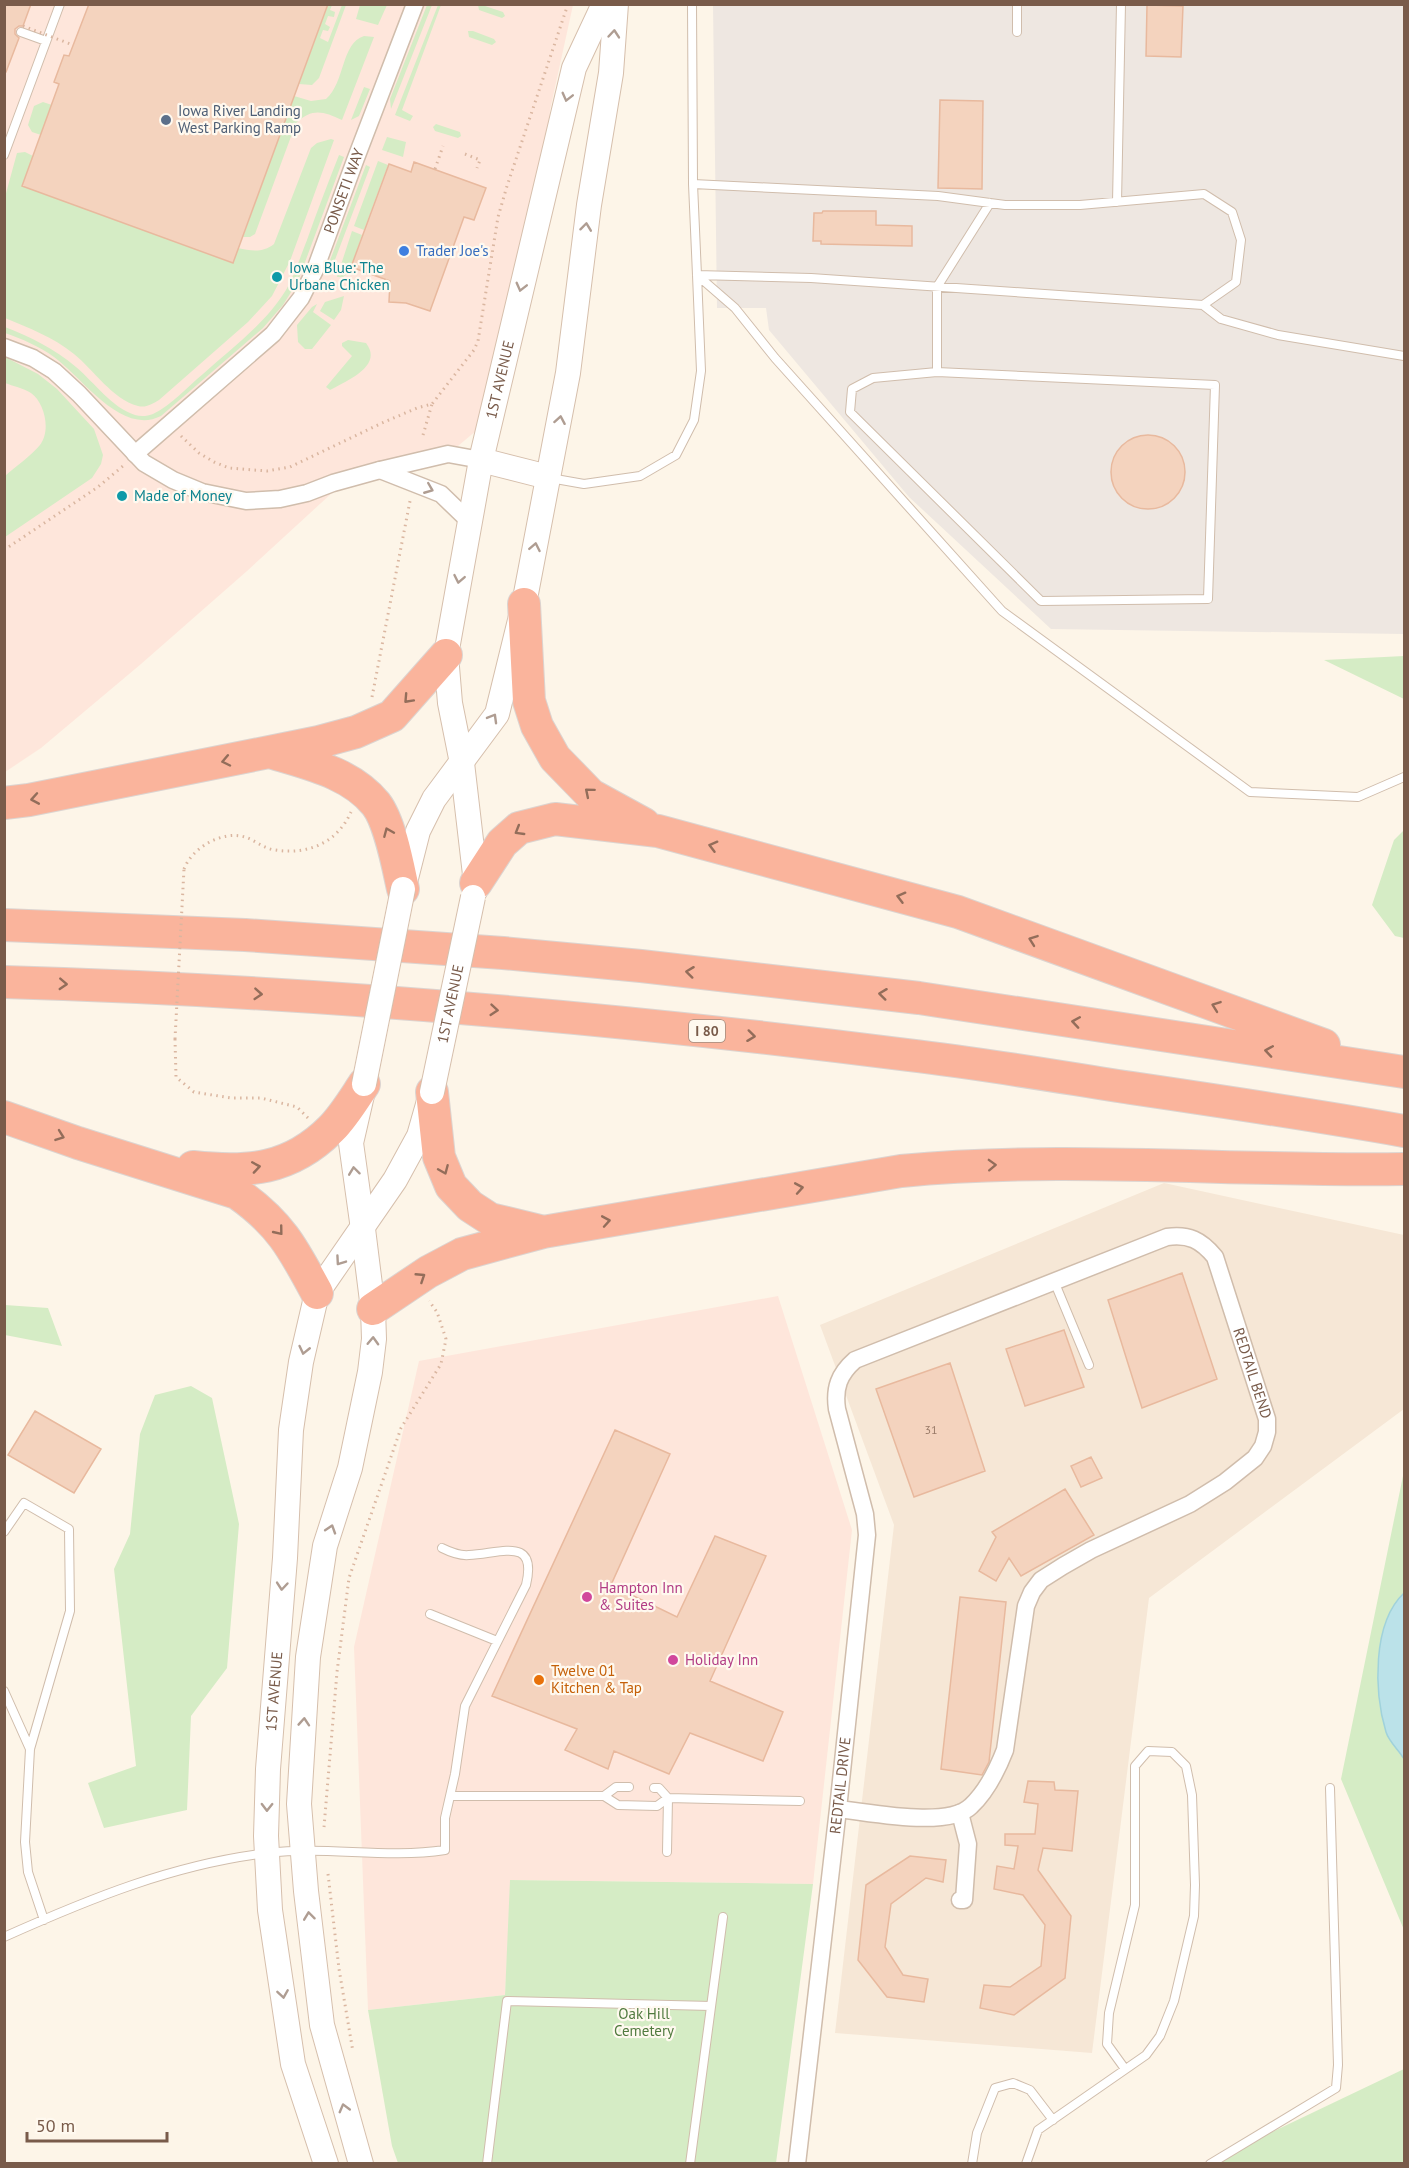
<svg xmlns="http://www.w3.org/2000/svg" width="1409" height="2168" viewBox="0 0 1409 2168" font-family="'PT Sans',sans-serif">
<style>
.residential{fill:#f6e7d6}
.commercial{fill:#fee6db}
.industrial{fill:#eee7e1}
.green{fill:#d5ecc5}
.water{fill:#bbe2e9;stroke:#a0d2db;stroke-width:1.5}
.building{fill:#f4d3be;stroke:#e8b99e;stroke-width:1.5}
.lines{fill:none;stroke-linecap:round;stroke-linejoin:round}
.lane-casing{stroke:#d0bdac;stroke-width:10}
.street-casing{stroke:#d0bdac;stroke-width:19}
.secondary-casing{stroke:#d6bfac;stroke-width:26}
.highway-casing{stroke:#dcd4d0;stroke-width:34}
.path{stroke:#dab6a0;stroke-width:3;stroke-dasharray:1.5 4.5;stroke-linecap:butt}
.lane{stroke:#fff;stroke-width:8}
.street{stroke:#fff;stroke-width:16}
.secondary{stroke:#fff;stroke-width:24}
.highway{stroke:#fab49c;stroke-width:32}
.secondary-bridge-casing{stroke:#d6bfac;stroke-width:26;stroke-linecap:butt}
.path-bridge{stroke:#dab6a0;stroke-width:3;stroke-dasharray:1.5 4.5;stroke-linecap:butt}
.secondary-bridge{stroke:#fff;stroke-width:24}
.oneway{stroke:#af9d92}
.oneway2{stroke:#936d5a}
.service-dot{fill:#5c6f8a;stroke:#fff9ef;stroke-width:2}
.shop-dot{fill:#3f7fe0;stroke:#fff9ef;stroke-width:2}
.culture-dot{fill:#0f9aa8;stroke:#fff9ef;stroke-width:2}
.hotel-dot{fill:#d1479c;stroke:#fff9ef;stroke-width:2}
.food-dot{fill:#e8710a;stroke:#fff9ef;stroke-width:2}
.labels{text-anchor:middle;stroke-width:4.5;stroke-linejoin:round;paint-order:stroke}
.number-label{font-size:12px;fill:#987967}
.shield{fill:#fff9ef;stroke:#a18a7c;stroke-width:1.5}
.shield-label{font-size:14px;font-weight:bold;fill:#795b4a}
.service-label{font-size:15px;fill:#4e5e75;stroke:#fff9ef;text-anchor:start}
.street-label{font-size:15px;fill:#795b4a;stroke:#fff9ef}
.shop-label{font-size:15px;fill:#366cbe;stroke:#fff9ef;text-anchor:start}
.culture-label{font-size:15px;fill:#0d838f;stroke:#fff9ef;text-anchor:start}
.hotel-label{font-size:15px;fill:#b23c85;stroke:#fff9ef;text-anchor:start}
.food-label{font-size:15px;fill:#c56008;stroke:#fff9ef;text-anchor:start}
.park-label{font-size:15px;fill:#507a3e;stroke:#fff9ef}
</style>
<rect width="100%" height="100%" fill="#fdf5e8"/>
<path class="residential" d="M1164,1183L1404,1235V1409L1149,1598L1092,2053L835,2033L894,1525L820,1325Z"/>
<path class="commercial" d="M5,5H573L550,110L547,161L477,430L458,446L401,461L333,492L247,571L141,664L41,748L5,772Z
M778,1296L852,1530L813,1884L511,1880L505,1995L368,2010L354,1647L419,1361Z"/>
<path class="industrial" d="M713,5H1404V634L1051,629L909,497L769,330L766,308H717Z"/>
<path class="green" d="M328,5H332L330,10L335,12L334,17L328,16L325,24L330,27L328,31L323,30L320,38L328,42L342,5H346L319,78L312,85L299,84Z
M360,5H387L378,25L356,19Z
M427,5H432L391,109L390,99Z
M438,5H441L402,110L413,116L410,121L395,115Z
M478,5H482L503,12L505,16L502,18L479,10Z
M468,31H473L494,39L496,42L492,45L469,37Z
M364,36L374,37L342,120C323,111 312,108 296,123L255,234L250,237H243L294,96L311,101L326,99C345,83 341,43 364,36Z
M364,87L370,89L359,116L351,120Z
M43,102L52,105L41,135L32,132L28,125L34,106Z
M436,124L460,132L461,136L458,138L435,131L433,127Z
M387,137L406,142L403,157L382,150Z
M331,139L334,140L290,261L272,296L248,322L159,400C152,404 146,408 138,406C112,399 94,370 74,354C53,337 29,328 5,318V197L17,153L25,152L33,156L22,186L238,248C251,251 263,253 274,244L311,148L317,143Z
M339,155L344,157L298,281L283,305L263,328L161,416C121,436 83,378 54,357C39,346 22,339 5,333V327C30,337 54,348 76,367C95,383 111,407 135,415C141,417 148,416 153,414C172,405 187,387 203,374C232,348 265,324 286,290C295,275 300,257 307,240C317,211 328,183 339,155Z
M378,161L388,165L364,230L354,226Z
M366,165L370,167L330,273L329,263Z
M352,231L362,235L349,273L343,277H337Z
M344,296L341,310L334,320L320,311L325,302Z
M317,304L313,312L331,325L312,349H305L298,342L297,325L312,307Z
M348,340L366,343C384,366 346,381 330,390L326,387L352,356L342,346V343Z
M5,357L38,374L57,389L94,429L103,455L101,464L92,478L5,537V476C16,466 31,456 40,445C51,431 45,403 31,393C23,388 13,386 5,383Z
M1404,656V699L1324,660Z
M1404,830V938L1395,936L1372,905L1394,840Z
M5,1305L48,1308L62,1346L5,1335Z
M191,1386L212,1398L239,1524L227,1668L191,1716L187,1810L104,1828L88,1783L136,1766L114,1569L130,1534L140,1434L155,1395Z
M1404,1471V1930L1341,1779Z
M510,1880L813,1884L776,2163H398L392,2146L368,2010L505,1995Z
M1404,2069V2163H1207Z"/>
<path class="water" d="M1404,1593V1759C1399,1750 1389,1742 1386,1732C1374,1692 1372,1623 1404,1593Z"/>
<path class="building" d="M4,4H31L23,26H19L15,29V34L19,38L6,72H4Z
M89,4H328L233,263L22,186L59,84L54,82L64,55L69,56Z
M1147,5L1183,6L1181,57L1146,56Z
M940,100L983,101L982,189L938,188Z
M414,162L486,188L474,220L464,217L430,311L406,303L389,302L390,281L351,267L389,164L411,172Z
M823,211H876V225L912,226V246L821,244V241H813L814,213H822Z
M1111 472a37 37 0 1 1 74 0a37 37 0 1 1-74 0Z
M1182,1273L1217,1379L1142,1408L1108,1300Z
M1064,1330L1084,1387L1025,1406L1006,1349Z
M950,1363L985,1471L914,1497L876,1389Z
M35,1411L101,1449L74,1493L8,1455Z
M615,1430L670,1454L611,1585L677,1617L715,1536L766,1556L710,1681L783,1712L763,1761L690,1733L669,1774L614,1751L608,1769L565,1750L577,1729L492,1696Z
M1091,1457L1102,1478L1081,1487L1071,1466Z
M1065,1489L1094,1535L1021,1576L1009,1558L996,1581L979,1571L996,1537L992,1532Z
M960,1597L1006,1602L989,1762L982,1775L941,1769Z
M1028,1781L1054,1782L1055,1790L1078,1791L1072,1851L1043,1848L1038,1870L1071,1916L1065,1978L1014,2015L980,2008L984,1985L1010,1987L1041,1966L1045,1925L1023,1895L994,1889L997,1866L1014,1869L1018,1846L1005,1845V1834H1035L1038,1804L1024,1802Z
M910,1856L946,1860L943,1882L926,1878L891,1904L885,1947L903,1975L928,1979L924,2002L887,1997L858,1960L866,1885Z"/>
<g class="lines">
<g class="lane-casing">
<path id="lane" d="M692,4L693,184L697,275L811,278L1203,305L1236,282L1241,240L1232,212L1204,194L1080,205H1005L938,196L693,184
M21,32L46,41
M1017,32V4
M4,155L60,4
M1117,202L1121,4
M697,275L735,308L775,358L1002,611L1250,792L1358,797L1404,777
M1203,305L1221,319L1278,335L1404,356
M937,372L873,378L852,389L850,412L1041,601L1208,599L1215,385L937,372V287L990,203
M550,478L584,484L640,476L676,455L694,420L701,371L697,275
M1054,1281L1089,1365
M4,1532L24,1503L69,1529L70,1611L30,1749L25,1842L28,1872L44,1920
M430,1614L497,1641
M4,1691L30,1749
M654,1788H659L668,1798L667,1852
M451,1796H604L618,1805L657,1806L668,1798L800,1801
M604,1796L616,1787H629
M4,1937C89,1899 174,1864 268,1853C327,1846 386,1859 445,1850V1818L455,1774L465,1706L526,1585C538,1535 499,1554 469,1555C459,1556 450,1552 442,1548
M487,2164L507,2001L711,2006
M690,2164L723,1917
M972,2164L977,2133L995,2088L1013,2083L1030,2090L1053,2120
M1026,2164L1038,2130L1146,2055L1160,2036L1174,2001L1194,1916L1195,1885L1192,1795L1186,1766L1172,1752L1148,1751L1135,1766V1905L1109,2013L1107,2044L1125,2069
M1210,2164L1336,2088L1338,2065L1330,1788"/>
</g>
<g class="street-casing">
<g id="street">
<path d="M4,347L33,358L54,371L79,394L144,463L173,480L202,492L246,501L280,499L307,493L333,483L380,470L448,454L481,460"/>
<path id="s1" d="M135,454L273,334L301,298L315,270L356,158L415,4"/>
<path d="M380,470L441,494L470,522"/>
<path d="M960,1813L968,1844L964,1900H960"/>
<path id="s2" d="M797,2164L838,1809L867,1535L865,1514L837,1409C834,1388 839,1374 855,1360L1167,1237C1189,1234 1201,1240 1215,1257L1267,1419V1432L1263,1446L1255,1458L1225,1482L1190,1504L1091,1550L1063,1566L1041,1580L1032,1592L1026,1606L1005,1750C998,1768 986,1792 971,1806C948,1829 869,1812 838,1809"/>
</g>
</g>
<g class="secondary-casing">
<g id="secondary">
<path d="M481,460L548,477"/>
<path d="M404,886L418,831L434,799L497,714L524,604L568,373L589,205L611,73L616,4"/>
<path id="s3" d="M475,891L476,883L462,763L450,703L446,655L481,460L574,68L604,4"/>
<path id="s4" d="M326,2164L293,2064L270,1910L266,1836L268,1769L285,1558L291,1430L301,1362L317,1293L395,1180L419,1136L429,1101"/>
<path d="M361,2164L322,2025L306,1891L299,1804L308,1657L325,1546L350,1468L370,1372L374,1339L373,1309L363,1229L351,1143L362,1095"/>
</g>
</g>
<g class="highway-casing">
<path id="highway" d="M524,604L529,701L537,726L555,758L591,795L644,824
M273,753C309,764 351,773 376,804C390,822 398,866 403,889
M4,803L29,800L319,742L356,732L392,716L446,655
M476,883L502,843L519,828L555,819L658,831L958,912L1324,1045
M4,925L245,935L503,953L641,966L919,998L1404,1072
M4,982C307,991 608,1017 908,1055C978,1063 1048,1075 1118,1086C1213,1100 1309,1114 1404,1131
M432,1092L439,1157L451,1186L470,1206L490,1219L540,1231
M4,1117L78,1143L237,1193C280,1223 293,1248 317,1293
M193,1167C248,1173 290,1170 331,1129C344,1116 354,1099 364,1084
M373,1309L428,1272L462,1254L543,1232L901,1171C1069,1155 1236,1172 1404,1169"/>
</g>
<path class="path" d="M465,154L480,160L477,168
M435,169L443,146
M423,435L432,404
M181,436L199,453L214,462L229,468L267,471L290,467L382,423L417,408L432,404L474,350L478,341L498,217L507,186L568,4
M4,550L98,487L123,466
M372,697L410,501
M184,869C192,848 222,830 245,837C255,840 264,849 275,850C308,855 337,843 351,812
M175,1039L176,1077L194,1092L231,1098H261L297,1107L308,1118
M324,1827L337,1672L349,1578L401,1428L441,1364L446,1339L437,1312L429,1301
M328,1874L339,1969L353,2052"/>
<use href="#lane" class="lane"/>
<use href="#street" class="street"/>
<use href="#secondary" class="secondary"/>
<use href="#highway" class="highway"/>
<g class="secondary-bridge-casing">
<g id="secondary-bridge">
<path d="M364,1084L403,889"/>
<path id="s5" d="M432,1092L473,897"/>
</g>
</g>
<path class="path-bridge" d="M23,26L73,45
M175,1039L184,869"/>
<use href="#secondary-bridge" class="secondary-bridge"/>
</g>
<defs><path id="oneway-chevron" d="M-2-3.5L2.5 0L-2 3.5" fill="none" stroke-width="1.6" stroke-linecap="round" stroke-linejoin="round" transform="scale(1.5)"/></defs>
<g class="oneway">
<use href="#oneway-chevron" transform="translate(614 34) rotate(-85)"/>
<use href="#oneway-chevron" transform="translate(567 97) rotate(104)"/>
<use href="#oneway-chevron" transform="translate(586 227) rotate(-83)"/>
<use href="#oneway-chevron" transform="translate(521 287) rotate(104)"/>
<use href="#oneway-chevron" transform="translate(560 420) rotate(-80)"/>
<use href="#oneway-chevron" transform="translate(429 489) rotate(22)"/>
<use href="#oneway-chevron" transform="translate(535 547) rotate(-79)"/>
<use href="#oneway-chevron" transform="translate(459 579) rotate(101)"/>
<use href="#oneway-chevron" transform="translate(493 718) rotate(-60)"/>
<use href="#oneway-chevron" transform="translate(354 1171) rotate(-97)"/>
<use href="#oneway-chevron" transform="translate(340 1261) rotate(125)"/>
<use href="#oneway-chevron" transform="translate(373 1341) rotate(-88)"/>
<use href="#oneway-chevron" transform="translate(304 1350) rotate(103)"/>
<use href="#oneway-chevron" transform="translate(331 1529) rotate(-72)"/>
<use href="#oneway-chevron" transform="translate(282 1586) rotate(95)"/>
<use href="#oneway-chevron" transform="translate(304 1722) rotate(-86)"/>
<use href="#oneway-chevron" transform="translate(267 1807) rotate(91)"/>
<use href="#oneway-chevron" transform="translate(309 1916) rotate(-97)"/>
<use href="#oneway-chevron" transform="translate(283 1994) rotate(81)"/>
<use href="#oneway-chevron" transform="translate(344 2108) rotate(-105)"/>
</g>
<g class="oneway2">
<use href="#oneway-chevron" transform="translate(408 699) rotate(133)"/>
<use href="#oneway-chevron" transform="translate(226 761) rotate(168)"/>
<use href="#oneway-chevron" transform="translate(589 792) rotate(-140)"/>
<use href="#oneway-chevron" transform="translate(35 799) rotate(170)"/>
<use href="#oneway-chevron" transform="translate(519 831) rotate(149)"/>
<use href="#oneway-chevron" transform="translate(388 832) rotate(-113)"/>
<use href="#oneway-chevron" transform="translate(713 846) rotate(-165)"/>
<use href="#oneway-chevron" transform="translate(901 897) rotate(-165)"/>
<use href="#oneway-chevron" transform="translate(1033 940) rotate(-160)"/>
<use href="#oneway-chevron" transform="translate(690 972) rotate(-173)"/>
<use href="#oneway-chevron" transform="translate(63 984) rotate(3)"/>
<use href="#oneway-chevron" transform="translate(258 994) rotate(4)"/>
<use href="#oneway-chevron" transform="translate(883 994) rotate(-173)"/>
<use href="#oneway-chevron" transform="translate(1216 1006) rotate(-160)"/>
<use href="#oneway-chevron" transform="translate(494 1010) rotate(5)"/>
<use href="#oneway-chevron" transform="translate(1076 1022) rotate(-171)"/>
<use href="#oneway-chevron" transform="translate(751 1036) rotate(7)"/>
<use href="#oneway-chevron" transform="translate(1269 1051) rotate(-171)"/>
<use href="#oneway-chevron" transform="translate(60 1136) rotate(20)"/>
<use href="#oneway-chevron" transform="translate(992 1165) rotate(-2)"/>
<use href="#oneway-chevron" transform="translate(256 1167) rotate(-9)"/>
<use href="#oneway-chevron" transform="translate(444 1170) rotate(67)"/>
<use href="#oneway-chevron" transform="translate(799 1188) rotate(-10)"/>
<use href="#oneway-chevron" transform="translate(606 1221) rotate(-10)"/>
<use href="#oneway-chevron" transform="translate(279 1231) rotate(51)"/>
<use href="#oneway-chevron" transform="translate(421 1277) rotate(-33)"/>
</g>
<circle class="service-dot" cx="166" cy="120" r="6"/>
<circle class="shop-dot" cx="404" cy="251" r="6"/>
<g class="culture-dot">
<circle cx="277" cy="277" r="6"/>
<circle cx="122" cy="496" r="6"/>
</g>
<g class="hotel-dot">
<circle cx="587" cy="1597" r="6"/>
<circle cx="673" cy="1660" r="6"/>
</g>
<circle class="food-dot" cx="539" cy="1680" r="6"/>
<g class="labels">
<g class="number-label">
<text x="931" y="1434">31</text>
</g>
<rect class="shield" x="689" y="1020" width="36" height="22" rx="4.5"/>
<g class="shield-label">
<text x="707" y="1036">I 80</text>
</g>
<g class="service-label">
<text x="178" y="116">Iowa River Landing<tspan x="178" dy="17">West Parking Ramp</tspan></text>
</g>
<g class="street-label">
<text dy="5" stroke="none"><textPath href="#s1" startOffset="344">PONSETI WAY</textPath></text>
<text dy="5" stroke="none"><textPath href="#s3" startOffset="519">1ST AVENUE</textPath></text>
<text dy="5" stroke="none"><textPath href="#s5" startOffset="90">1ST AVENUE</textPath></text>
<text dy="5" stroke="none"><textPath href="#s2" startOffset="1330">REDTAIL BEND</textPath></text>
<text dy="5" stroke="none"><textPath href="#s4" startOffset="480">1ST AVENUE</textPath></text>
<text dy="5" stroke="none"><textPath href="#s2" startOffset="381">REDTAIL DRIVE</textPath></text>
</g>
<g class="shop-label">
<text x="416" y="256">Trader Joe's</text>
</g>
<g class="culture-label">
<text x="289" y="273">Iowa Blue: The<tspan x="289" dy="17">Urbane Chicken</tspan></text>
<text x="134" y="501">Made of Money</text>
</g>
<g class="hotel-label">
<text x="599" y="1593">Hampton Inn<tspan x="599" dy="17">&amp; Suites</tspan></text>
<text x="685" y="1665">Holiday Inn</text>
</g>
<g class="food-label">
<text x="551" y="1676">Twelve 01<tspan x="551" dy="17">Kitchen &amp; Tap</tspan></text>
</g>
<g class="park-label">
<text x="644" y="2019">Oak Hill<tspan x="644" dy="17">Cemetery</tspan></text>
</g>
</g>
<rect width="1409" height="2168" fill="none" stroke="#795b4a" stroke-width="12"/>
<path d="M27 2132v9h140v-9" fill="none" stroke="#795b4a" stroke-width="3"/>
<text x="36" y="2132" font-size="18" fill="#795b4a" stroke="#fff9ef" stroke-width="4.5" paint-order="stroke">50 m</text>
</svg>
